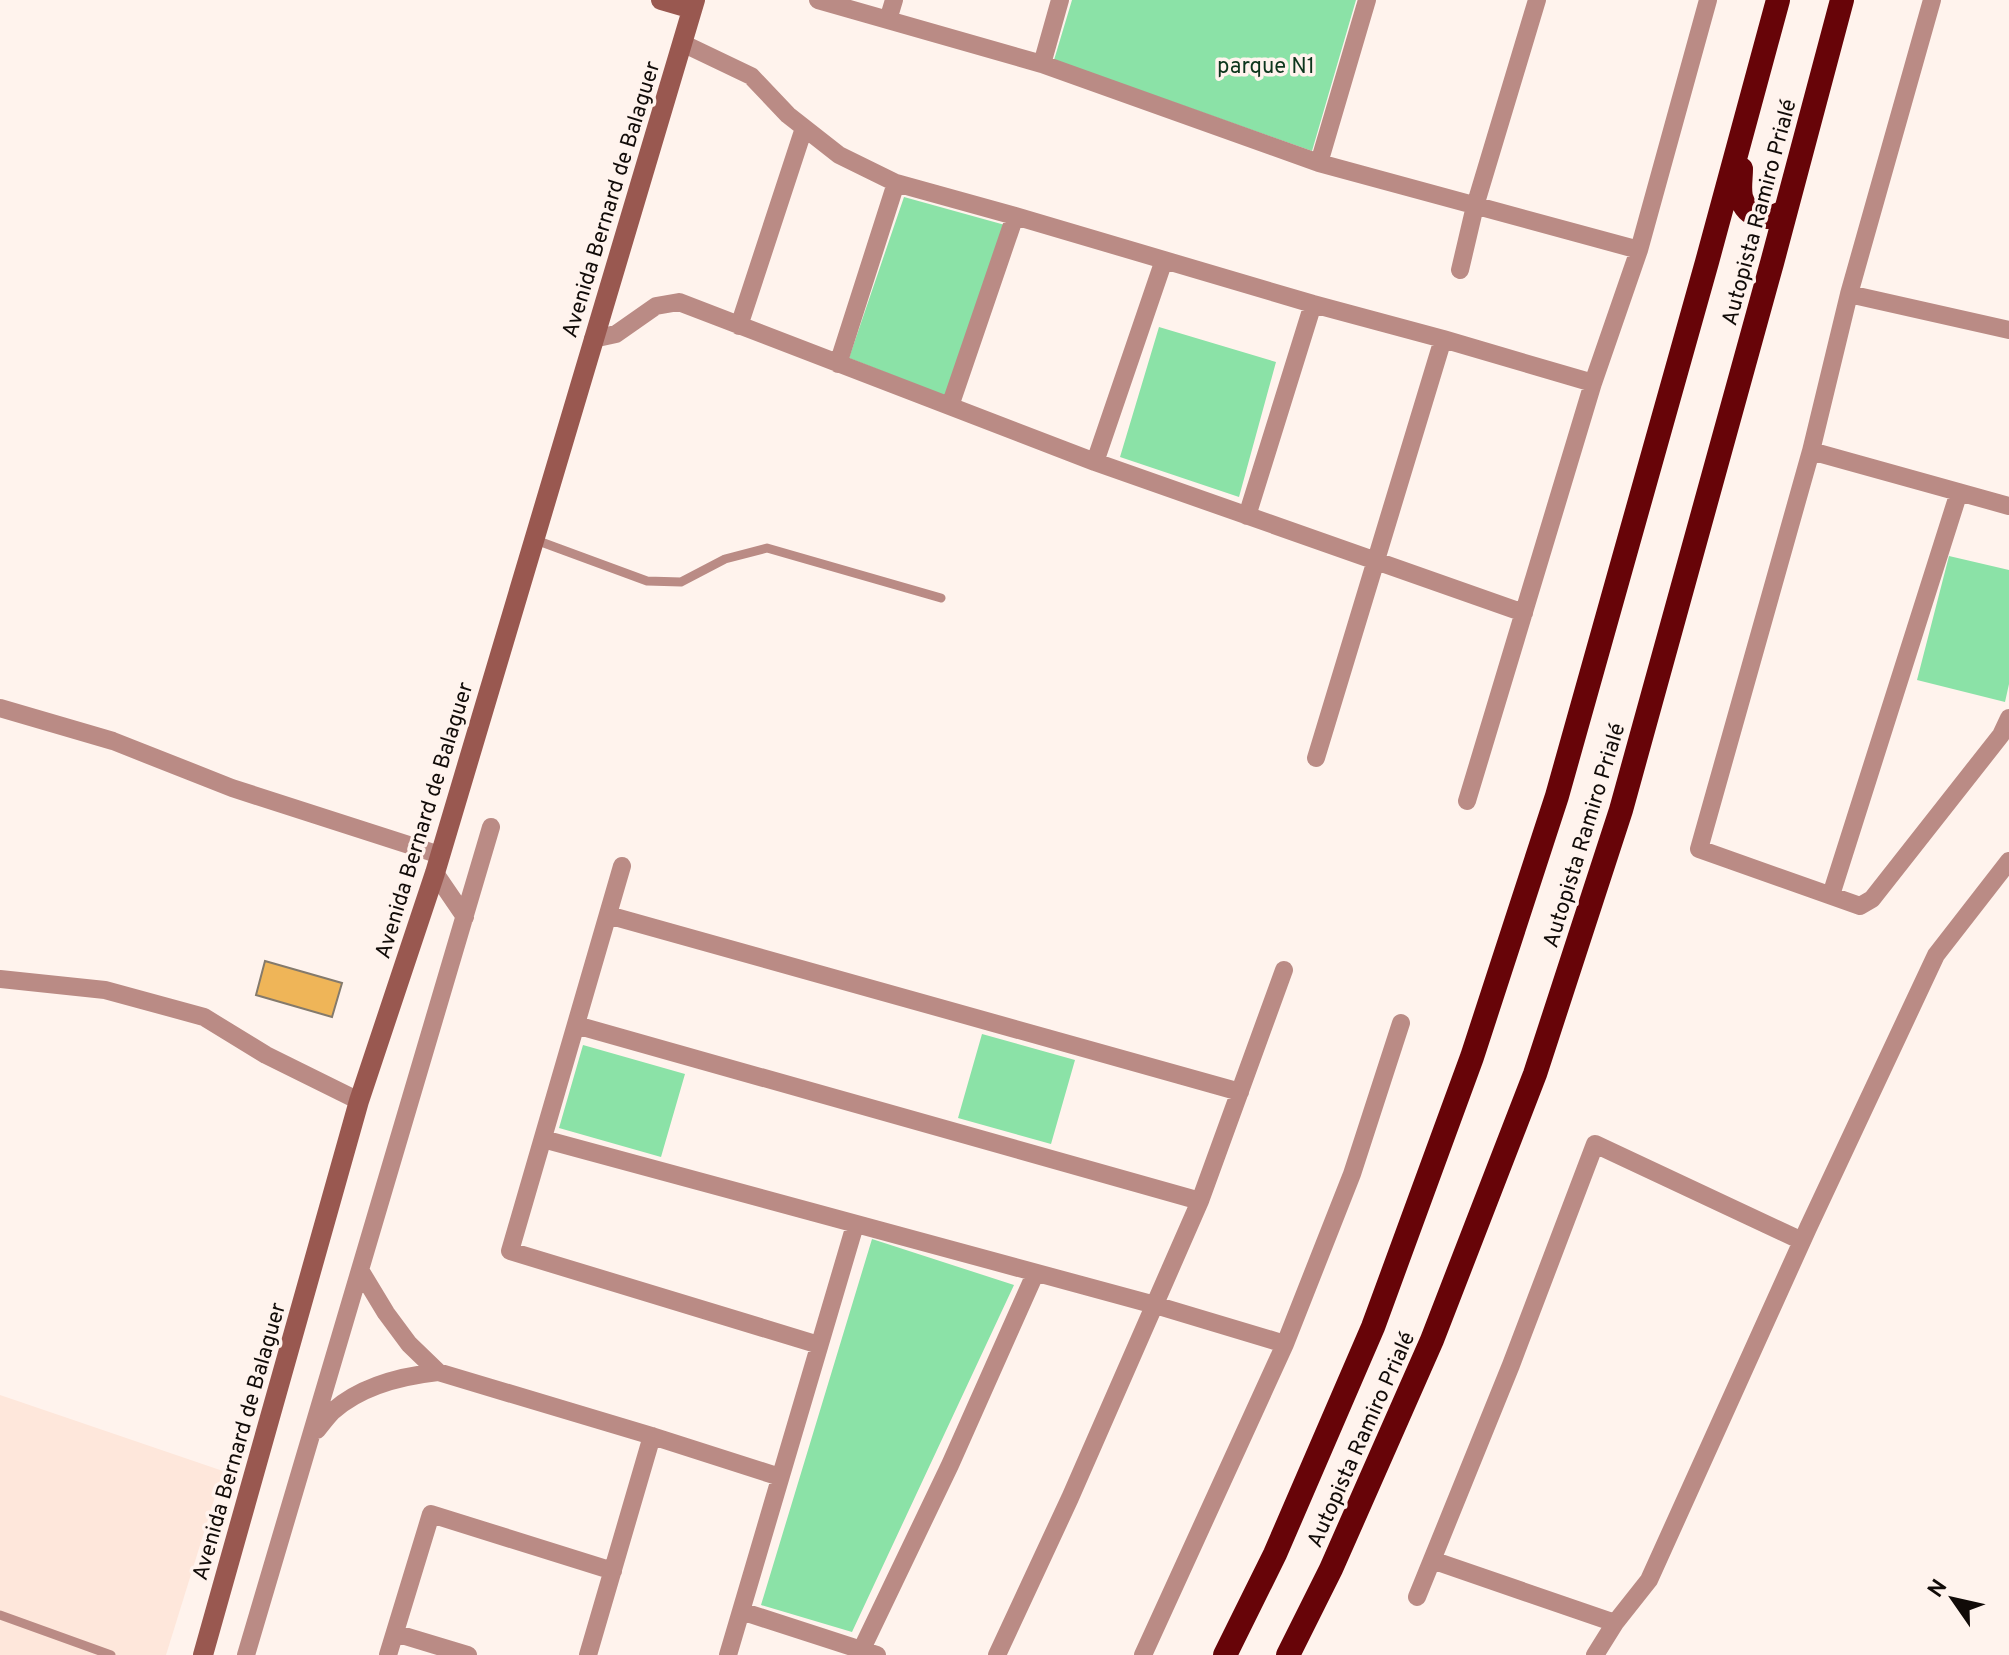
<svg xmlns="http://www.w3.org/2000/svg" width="2009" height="1655" viewBox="0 0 2009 1655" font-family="Overpass,sans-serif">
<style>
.education{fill:#fee7db}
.green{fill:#8be2a7}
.building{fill:#efb558;stroke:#847a6c;stroke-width:2}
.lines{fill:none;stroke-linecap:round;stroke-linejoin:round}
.lane{stroke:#ba8b85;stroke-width:9}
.street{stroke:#ba8b85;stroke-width:18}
.secondary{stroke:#995850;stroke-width:20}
.highway{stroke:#670408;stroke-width:24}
.labels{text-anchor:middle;stroke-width:7;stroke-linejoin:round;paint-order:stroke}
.park-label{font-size:22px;fill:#0d361d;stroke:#fff3ed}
.street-label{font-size:22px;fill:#110b08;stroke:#fff3ed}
</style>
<rect width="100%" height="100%" fill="#fff3ed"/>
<path class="education" d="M0,1395L223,1471L166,1655H0Z"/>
<path class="green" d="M1072,0H1356L1312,151L1054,60Z
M904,197L1005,225L945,396L849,358Z
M1159,327L1276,362L1239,497L1120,457Z
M1949,556L2009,570V684L2005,702L1917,680Z
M982,1034L1075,1060L1051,1144L958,1118Z
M583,1045L685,1074L661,1157L559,1128Z
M872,1239L1014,1285L852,1632L761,1605Z"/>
<path class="building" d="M265,961L342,983L332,1017L256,995Z"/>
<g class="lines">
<path class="lane" d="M533,539L647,581L681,582L725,559L767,548L941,598
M0,1615L111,1655"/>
<path class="street" d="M818,0L1042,64L1319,163L1639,250
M1932,0L1849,294L1811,451L1699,849L1860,906L1872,899L2001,735L2009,718
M888,20L894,0
M682,43L751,76L788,115L839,155L896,183L1015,216L1313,304L1443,339L1593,383
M1042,64L1060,0
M1319,163L1367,0
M1460,270L1475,206L1537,0
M1849,294L2009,330
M739,326L804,128
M593,339L616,334L656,306L679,302L1095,462L1524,613
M838,364L896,183
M950,406L1015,216
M1811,451L2009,506
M1095,462L1164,260
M1247,516L1313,304
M0,708L113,741L232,788L440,855
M1316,758L1443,339
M1467,801L1593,383L1639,250L1708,0
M622,866L510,1251L819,1345
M435,873L465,917
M1831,895L1959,492
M608,915L1240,1092
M0,979L105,990L204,1017L266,1055L359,1101
M576,1025L1200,1201
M543,1139L1155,1305L1285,1344
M360,1270L386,1313L409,1344L438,1372
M317,1430C322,1424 327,1417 333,1411C361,1386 402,1376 438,1372L652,1436L780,1477
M1432,1560L1615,1623
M1417,1597L1511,1365L1595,1144L1802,1241
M741,1611L877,1655
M395,1633L468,1655
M246,1655L491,827
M388,1655L431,1514L613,1571
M588,1655L652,1436
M728,1655L855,1225
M859,1655L950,1465L1035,1274
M997,1655L1070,1498L1200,1201L1284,970
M1143,1655L1285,1344L1352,1174L1401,1023
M1595,1655L1615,1623L1649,1580L1808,1228L1936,955L2009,861"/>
<path class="secondary" d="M661,0L692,9
M203,1655L359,1101L435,873L695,0"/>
<path class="highway" d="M1741,169C1741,178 1739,188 1741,197C1747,218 1769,222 1785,211
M1225,1655L1275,1554L1373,1327L1472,1057L1557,796L1707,262L1778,0
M1288,1655L1331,1569L1432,1340L1535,1074L1621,810L1772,263L1842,0"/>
</g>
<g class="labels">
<g class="park-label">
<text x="1266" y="73">parque N1</text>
</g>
<g class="street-label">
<text transform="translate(610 199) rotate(-73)" y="8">Avenida Bernard de Balaguer</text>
<text transform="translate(1758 212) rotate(-75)" y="8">Autopista Ramiro Prialé</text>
<text transform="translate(423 820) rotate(-73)" y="8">Avenida Bernard de Balaguer</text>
<text transform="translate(1583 835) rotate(-73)" y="8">Autopista Ramiro Prialé</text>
<text transform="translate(1360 1439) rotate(-66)" y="8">Autopista Ramiro Prialé</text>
<text transform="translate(238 1441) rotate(-74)" y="8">Avenida Bernard de Balaguer</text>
</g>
</g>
<g transform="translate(1953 1599) rotate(304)" stroke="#fff3ed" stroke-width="6" paint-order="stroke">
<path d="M0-6L14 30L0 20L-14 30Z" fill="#110b08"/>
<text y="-12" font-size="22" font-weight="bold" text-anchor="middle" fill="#110b08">N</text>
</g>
</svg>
